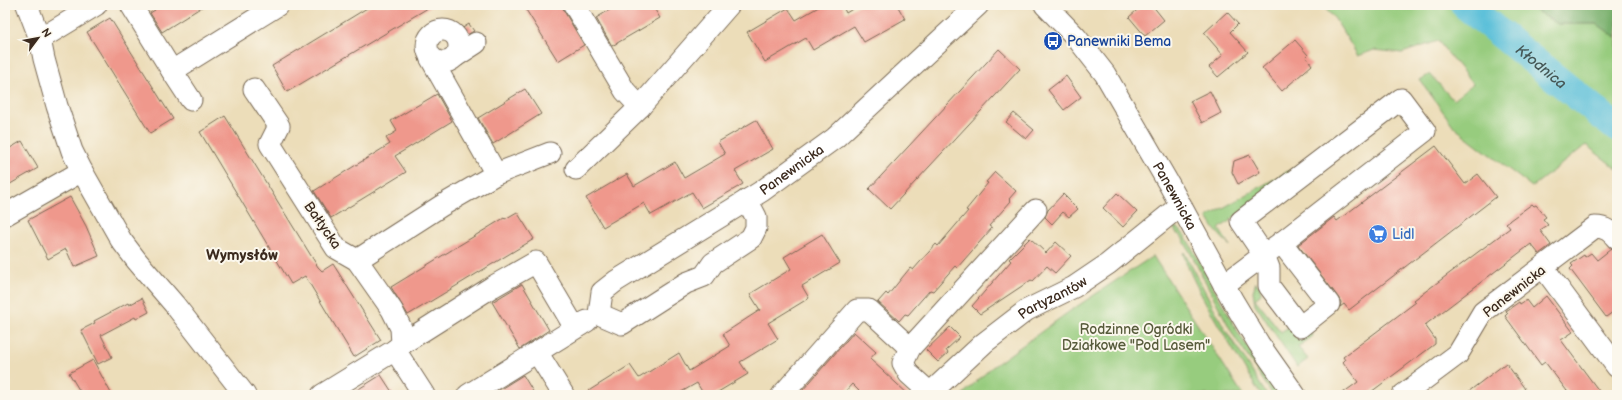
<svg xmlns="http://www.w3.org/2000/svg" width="1622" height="400" viewBox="0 0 1622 400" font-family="'Balsamiq Sans',sans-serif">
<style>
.green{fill:#97cc7e;stroke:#697b4e}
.forest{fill:#79b06d;stroke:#5a6d46}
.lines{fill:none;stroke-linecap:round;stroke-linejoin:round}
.river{stroke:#5bc0d9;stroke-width:29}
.building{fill:#ef988c}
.minor-casing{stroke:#796954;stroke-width:23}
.minor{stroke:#fff;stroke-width:21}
.labels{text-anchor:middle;stroke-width:4;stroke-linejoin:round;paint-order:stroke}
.transit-label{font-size:14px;fill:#164399;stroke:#fbf7ec;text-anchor:start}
.street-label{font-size:14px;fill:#3b2a1e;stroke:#fbf7ec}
.shop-label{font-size:14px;fill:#366cbe;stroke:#fbf7ec;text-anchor:start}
.park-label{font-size:14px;fill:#575b3b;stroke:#fbf7ec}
.water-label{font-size:15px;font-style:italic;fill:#455756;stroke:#fbf7ec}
.neighbourhood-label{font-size:15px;font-weight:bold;fill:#3b2a1e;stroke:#fbf7ec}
</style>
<rect width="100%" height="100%" fill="#fbf7ec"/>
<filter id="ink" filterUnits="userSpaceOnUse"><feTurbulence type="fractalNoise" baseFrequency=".025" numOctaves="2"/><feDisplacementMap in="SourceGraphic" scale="8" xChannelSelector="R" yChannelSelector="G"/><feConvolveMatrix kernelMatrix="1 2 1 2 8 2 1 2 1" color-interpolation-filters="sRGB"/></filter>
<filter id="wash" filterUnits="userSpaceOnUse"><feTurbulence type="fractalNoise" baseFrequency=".012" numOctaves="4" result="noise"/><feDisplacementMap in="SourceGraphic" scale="16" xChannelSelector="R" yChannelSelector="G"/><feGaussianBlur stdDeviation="0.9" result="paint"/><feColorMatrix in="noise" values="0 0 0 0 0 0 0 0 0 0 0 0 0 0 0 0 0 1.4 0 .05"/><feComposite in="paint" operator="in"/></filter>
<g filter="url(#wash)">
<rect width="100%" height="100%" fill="#ecddb9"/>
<path class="green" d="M1322,5H1461L1617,133V169L1586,145L1532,187L1455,128L1420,80L1430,74L1453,100L1473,84L1438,41L1402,53L1374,50L1358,56L1335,19Z
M1472,5H1526L1558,24H1597L1617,38V122Z
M1304,164L1219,229L1230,246L1215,230L1207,217L1299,165Z
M1173,226L1179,229L1186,237L1240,336L1281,395H1273L1234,336L1182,237L1176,233Z
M1184,252L1225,329L1267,395H1261C1245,370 1230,345 1215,319C1203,298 1190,276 1183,253Z
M1153,256L1243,395H962L991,368L1070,311Z
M1256,282L1260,288L1261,294L1255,299L1281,332L1287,328H1291L1299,339L1309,331L1313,336L1298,347L1308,359L1297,367L1255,304L1253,291Z"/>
<path class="forest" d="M1526,5H1617V38L1597,24H1558Z"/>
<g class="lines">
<path class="river" id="s1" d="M1465,5L1617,128"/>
</g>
<g id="blocks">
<path class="building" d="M152,5H205L162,32L150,13L155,10Z
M372,5H433L287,92L272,66Z
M523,5H562L564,11L584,45L558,61Z
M618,5H652L660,18L612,46L596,18Z
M822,5H842L846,13L859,5H897L905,19L864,42L854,26L813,50L806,38L765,62L747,32L788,8L796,20Z
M1143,5H1152L1164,20L1145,36L1129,17Z
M1227,12L1238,24L1230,32L1248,52L1218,77L1209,67L1223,55L1204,33Z
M110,18L173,119L150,133L87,32Z
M469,24L474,31L463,37L458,31Z
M1295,40L1308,55L1306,57L1312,65L1282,91L1262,68Z
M999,49L1020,69L890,209L869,189Z
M1066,76L1081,97L1064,110L1048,90Z
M525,89L541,114L493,144L478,118Z
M1210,91L1221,113L1202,123L1190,101Z
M437,94L452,121L395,156L406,172L331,218L314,191L390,144L386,138L397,131L391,121Z
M1014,113L1034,130L1026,139L1006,122Z
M225,116L318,267L322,271L333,264L381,340L354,357L305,276L291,284L200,132Z
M756,120L773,149L735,171L743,184L702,208L692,192L651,215L644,203L603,227L586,198L627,174L634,186L675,162L684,178L725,154L718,142Z
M22,141L38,168L5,187V151Z
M1436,146L1465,184L1478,174L1496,197L1349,310L1344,304L1340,307L1341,302L1338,297L1298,245L1334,217L1337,221Z
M1250,155L1260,172L1238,184L1232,172L1234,161Z
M995,172L1016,191L1009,199L1011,201L989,226L992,228L957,268L955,266L933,291L930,290L908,315L905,314L899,321L878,302L886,293L888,295L910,268L913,270L936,244L938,246L968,211L966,210L988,183L986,182Z
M1117,193L1137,212L1123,227L1103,208Z
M1063,194L1078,209L1069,217L1063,212L1052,224L1045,217L1048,210Z
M70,197L86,226L99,256L74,267L66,249L48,259L28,220Z
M1532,204L1534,206L1536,205L1546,217L1543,219L1548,225L1540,230L1551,245L1539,254L1531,244L1425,325L1435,339V344L1367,395H1340L1358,382L1343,362L1345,360L1343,357L1416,302L1414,300L1510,228L1506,223Z
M517,212L534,239L408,315L391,287L504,218L505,219Z
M822,234L840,263L802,286L809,298L768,323L778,339L740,362L748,374L713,395H704L697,383L676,395H582L630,365L639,378L679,353L689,371L730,346L723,334L760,310L750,294L791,269L784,257Z
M1030,238L1046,253L1056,242L1071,256L1055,273L1047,266L1033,281L1031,280L980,314L972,306L1011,261L1009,259Z
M1611,249L1617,256V309L1606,317L1570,269L1573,266L1571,264L1584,255L1585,257L1591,253L1597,260Z
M522,284L549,330L520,349L492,302Z
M1546,296L1573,332L1561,340L1602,395H1570L1545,362L1541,365L1505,316L1508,313L1506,311L1519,302L1520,304L1526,300L1532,308Z
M142,298L149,312L136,319L135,317L101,335L112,357L98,364L81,330L95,323L94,321L128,303L129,305Z
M950,327L960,337L946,350L948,353L938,362L926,350Z
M854,332L876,352L870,359L909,395H863L852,384L842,395H807L802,391Z
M93,360L112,395H82L69,373Z
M1506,363L1525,389L1517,395H1464Z
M381,375L394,395H349Z
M523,375L535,395H491Z"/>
</g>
</g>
<g filter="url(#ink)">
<use href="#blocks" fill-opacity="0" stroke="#796954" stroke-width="1"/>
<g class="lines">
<g class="minor-casing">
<g id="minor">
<path d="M27,5L40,39L44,59L57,106L72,151L82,171L121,240L137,261L174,304L245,395"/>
<path d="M131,5L172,71L278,5"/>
<path d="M574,5L625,91L640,107"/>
<path id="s2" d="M1045,5L1076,37L1105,74L1170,186L1233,301L1259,344L1295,395"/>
<circle cx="443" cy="46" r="16"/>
<path d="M40,39L96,5"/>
<path d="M456,56L476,43"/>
<path d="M430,57L496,174"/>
<path d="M172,71L191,100"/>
<path d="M254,89L279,126L270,144L336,248L357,260L392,310L401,328L402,344L395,350L424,395"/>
<path d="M576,169L640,107L729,5"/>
<path d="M5,215L82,171"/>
<path d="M357,260L441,206L496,174L550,153"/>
<path d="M1543,267L1617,367"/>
<path d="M1224,285C1245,269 1265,254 1286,239L1425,131L1401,99L1241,221L1264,255L1269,268V286L1300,327L1329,304L1281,242"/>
<path id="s3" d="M599,314L602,292L616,281L762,191L835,138L978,5"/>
<path d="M599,314L622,324L686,283L704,276L713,263L751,238L756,228V217L747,200"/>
<path d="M402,344L492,287L536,262L575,328"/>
<path d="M537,352L563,394"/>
<path d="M930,393L909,374L903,363L910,348L1036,210"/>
<path d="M322,395L395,350"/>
<path d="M468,395L587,321"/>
<path d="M782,395L857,310H869L910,348"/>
<path id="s4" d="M928,395L984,343L1027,310L1074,287L1108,264L1181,205"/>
<path d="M1403,395L1458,354L1483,312L1595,227C1606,227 1611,232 1617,239"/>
</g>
</g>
<use href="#minor" class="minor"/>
</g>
</g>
<defs>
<g id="bus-disc" transform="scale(1)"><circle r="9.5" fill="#1a4fb4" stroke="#fbf7ec"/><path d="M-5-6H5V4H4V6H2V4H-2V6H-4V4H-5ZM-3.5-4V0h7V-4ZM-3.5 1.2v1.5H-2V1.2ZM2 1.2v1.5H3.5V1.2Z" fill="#fff"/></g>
<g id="supermarket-disc" transform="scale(1)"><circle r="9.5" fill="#3f7fe0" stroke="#fbf7ec"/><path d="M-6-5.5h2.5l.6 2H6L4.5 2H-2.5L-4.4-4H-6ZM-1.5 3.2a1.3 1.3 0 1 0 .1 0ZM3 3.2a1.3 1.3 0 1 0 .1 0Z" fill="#fff"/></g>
</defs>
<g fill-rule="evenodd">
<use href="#bus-disc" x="1053" y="41"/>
<use href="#supermarket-disc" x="1378" y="234"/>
</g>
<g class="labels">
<g class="transit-label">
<text x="1067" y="46">Panewniki Bema</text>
</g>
<g class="street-label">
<text dy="5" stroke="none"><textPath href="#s3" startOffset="248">Panewnicka</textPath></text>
<text dy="5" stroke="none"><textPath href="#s2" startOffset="232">Panewnicka</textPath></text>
<text transform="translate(323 225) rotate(55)" y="5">Bałtycka</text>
<text transform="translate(1514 291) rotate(-38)" y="5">Panewnicka</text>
<text dy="5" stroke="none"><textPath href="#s4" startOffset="159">Partyzantów</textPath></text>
</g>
<g class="shop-label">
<text x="1392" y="239">Lidl</text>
</g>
<g class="park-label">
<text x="1136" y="334">Rodzinne Ogródki<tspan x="1136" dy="16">Działkowe "Pod Lasem"</tspan></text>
</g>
<g class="water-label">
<text dy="5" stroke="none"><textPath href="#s1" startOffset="98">Kłodnica</textPath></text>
</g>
<g class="neighbourhood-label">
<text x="242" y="260">Wymysłów</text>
</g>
</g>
<rect width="1622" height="400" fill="none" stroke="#fbf7ec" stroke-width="20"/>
<g transform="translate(38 38) rotate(58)" stroke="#fbf7ec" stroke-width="3" paint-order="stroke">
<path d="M0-3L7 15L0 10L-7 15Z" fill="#3b2a1e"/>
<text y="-6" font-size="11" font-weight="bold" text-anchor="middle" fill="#3b2a1e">N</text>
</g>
</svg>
